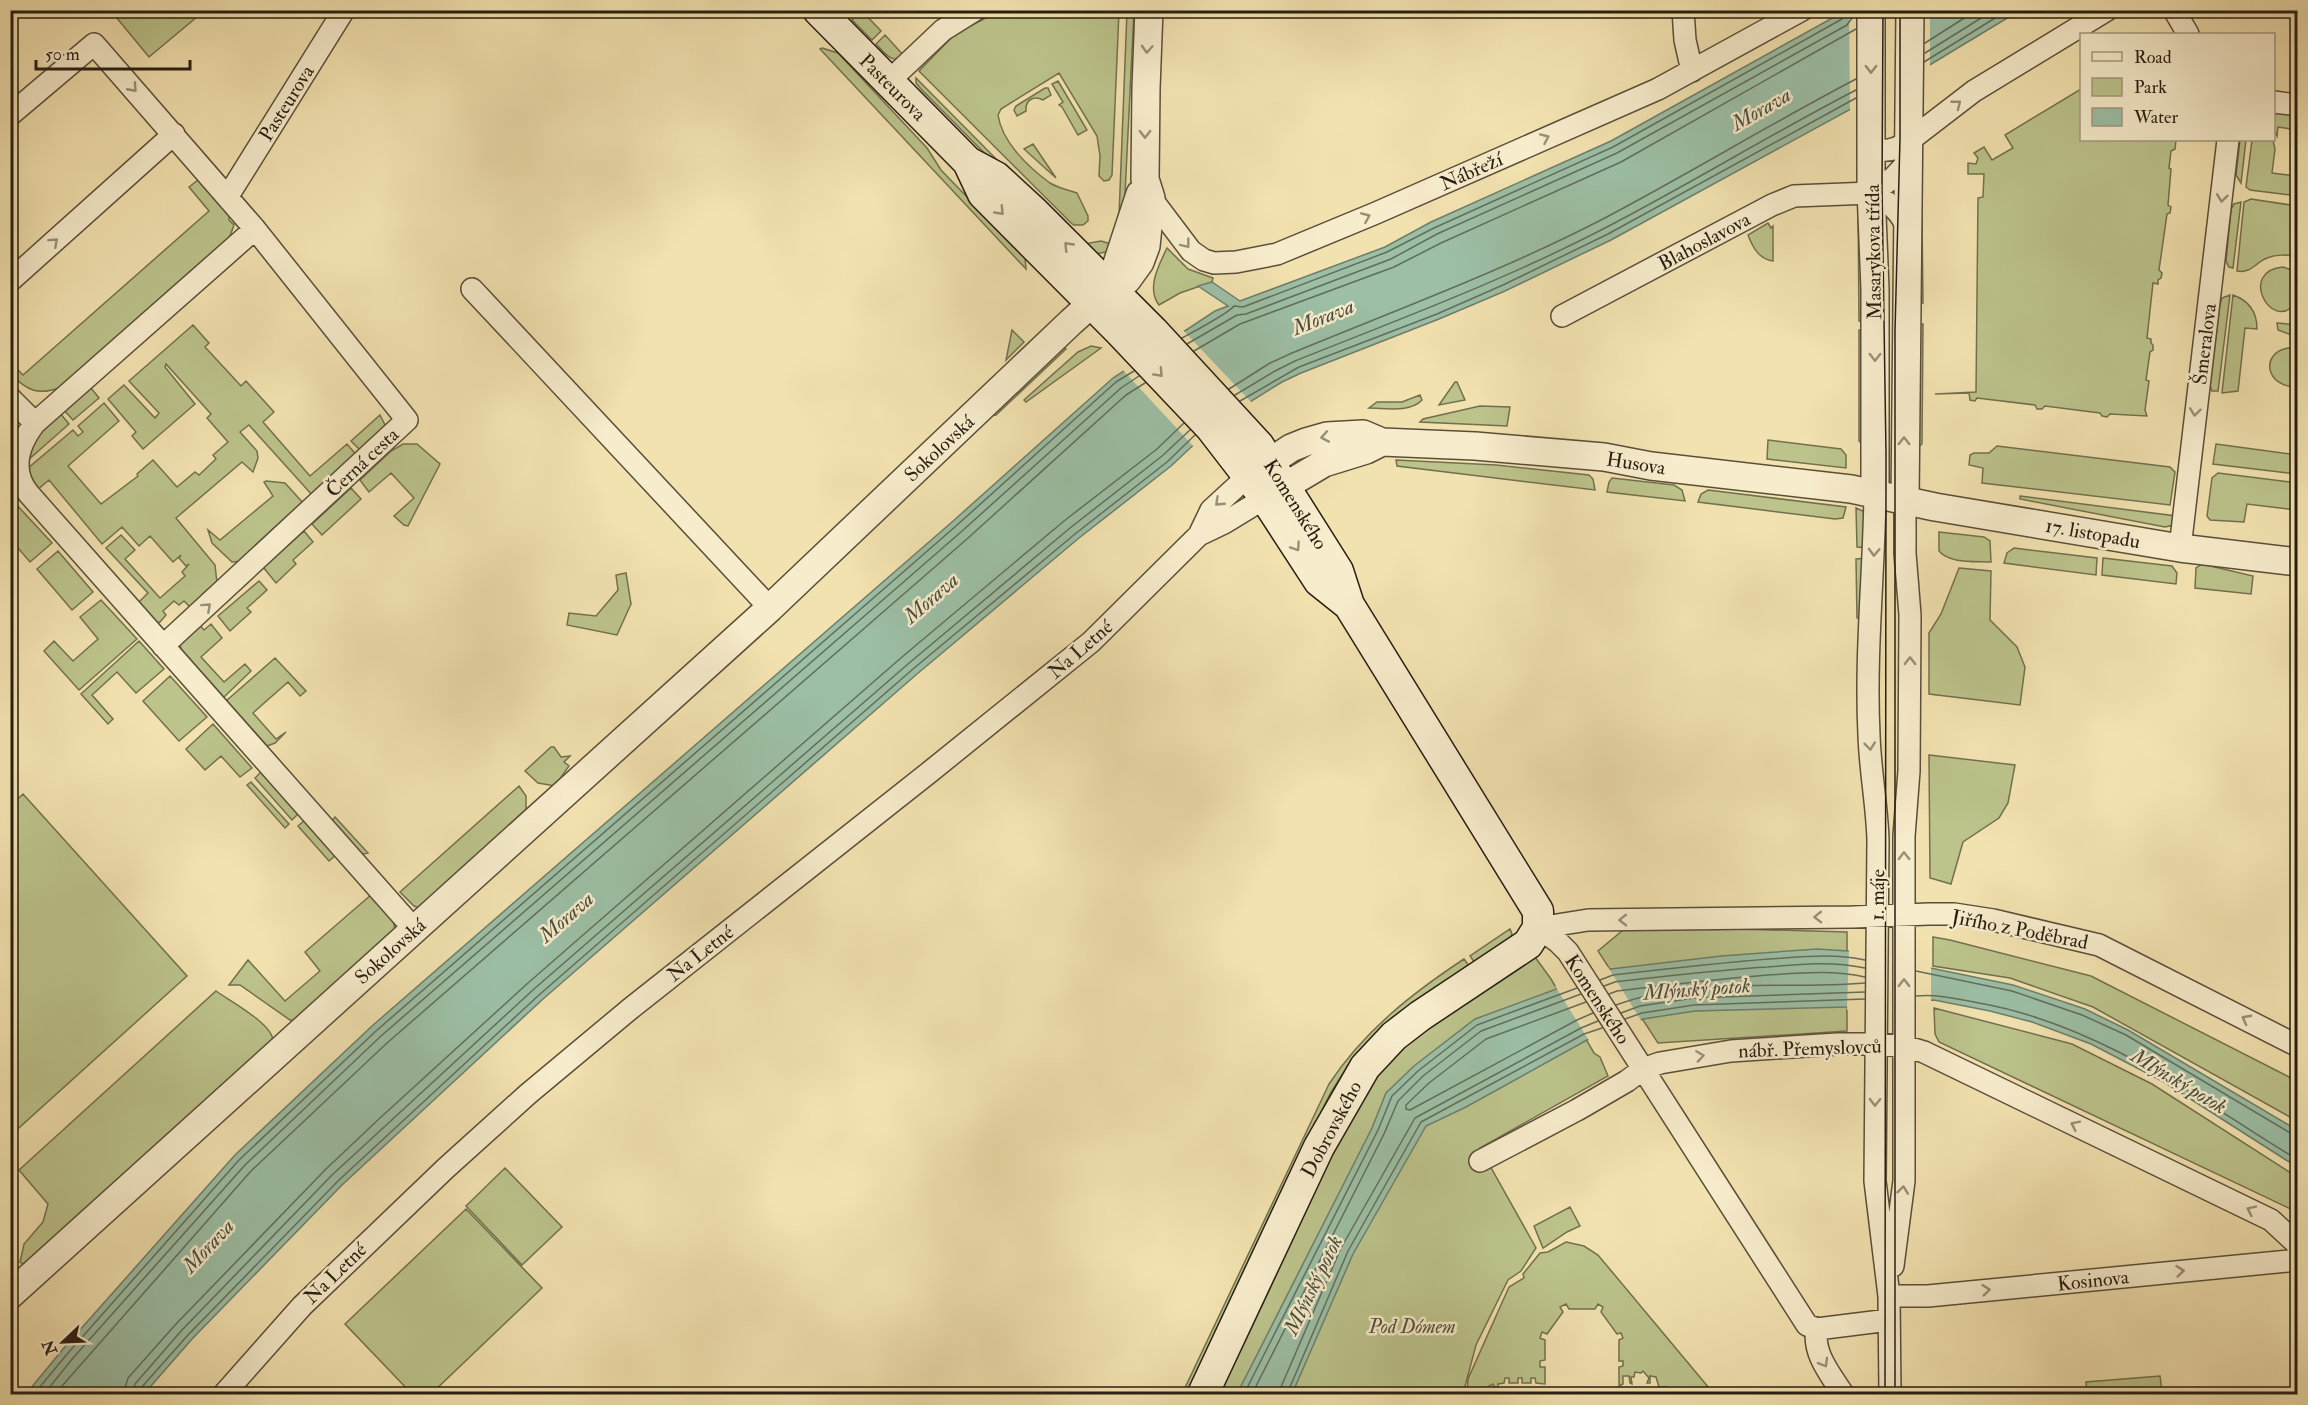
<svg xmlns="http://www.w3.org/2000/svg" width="2308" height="1405" viewBox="0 0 2308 1405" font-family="'IM FELL Double Pica',serif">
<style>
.green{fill:#bcc38b;stroke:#72704e;stroke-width:1.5}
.water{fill:#9cbfa6;stroke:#6d7e6a;stroke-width:1.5}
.pier{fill:#f2e2b0}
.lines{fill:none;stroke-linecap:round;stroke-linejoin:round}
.shore{stroke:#626e5c;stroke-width:1.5}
.minor-casing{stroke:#5a4e39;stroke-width:24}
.tertiary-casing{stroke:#5a4e39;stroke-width:30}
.secondary-casing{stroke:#271d11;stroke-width:33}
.minor{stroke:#f7eccc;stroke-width:21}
.tertiary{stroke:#f7eccc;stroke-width:27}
.secondary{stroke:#f7eccc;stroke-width:30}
.tram{stroke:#271d11;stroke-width:1.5}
.oneway{stroke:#998f78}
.labels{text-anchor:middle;stroke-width:5;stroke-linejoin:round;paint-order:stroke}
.street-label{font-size:20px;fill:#271d11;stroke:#f7eccc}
.park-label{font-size:20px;font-style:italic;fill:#544f36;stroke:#f7eccc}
.water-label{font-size:21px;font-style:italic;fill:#4a4e3e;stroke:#f7eccc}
</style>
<rect width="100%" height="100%" fill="#f2e2b0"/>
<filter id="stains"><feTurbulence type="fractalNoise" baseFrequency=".00333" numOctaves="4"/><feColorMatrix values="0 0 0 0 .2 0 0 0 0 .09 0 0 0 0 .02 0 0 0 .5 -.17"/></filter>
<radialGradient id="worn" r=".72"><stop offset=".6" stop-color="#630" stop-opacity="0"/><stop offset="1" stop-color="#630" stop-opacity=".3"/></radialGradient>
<path class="green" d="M111,11H204L149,57Z
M859,11H862L881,31L872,40L852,20Z
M999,11H1119L1112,175L1109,180L1104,181L1099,176L1100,156L1097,136L1059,73L1001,109L998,115C1002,142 1028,167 1050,183C1058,188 1068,190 1077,193L1088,216V221L1083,225H1074L1071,223L919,71L955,34Z
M1127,11H1134L1125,194L1130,201L1119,216Z
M885,35L905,57C891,64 885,53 876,44Z
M822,48L838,53L927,148L941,170L1025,257L1026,269L820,49Z
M916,78L1007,170L1002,171L921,89L916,83Z
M1058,81L1087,130L1078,135L1062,107L1059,105L1063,102L1052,84Z
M1045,88H1048L1051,95L1043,100C1034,95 1025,100 1026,111L1017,116L1014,110L1016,106Z
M2081,89L2082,140H2176L2175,149L2171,151L2169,168L2171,169L2168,205L2171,207L2170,213L2167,214L2159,270L2162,273L2161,278L2158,280V284L2153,283L2147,338L2151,339V343L2153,345V350L2150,352L2146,380L2149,381L2145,410L2147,416L2110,414L2107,417L2102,416L2100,413L2045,406L2042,409H2037L2035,405L1977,398L1975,401L1970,400L1969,393L1935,394L1976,392L1978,198L1983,197L1984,174H1968V163L1976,164L1978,158L1974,153L1984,147L1992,160L2013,148L2005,135Z
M2274,112L2297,115V130L2278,127L2277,136L2274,129Z
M2240,140H2246L2241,183L2236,175Z
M2252,140H2273L2275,149L2272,173L2297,176V196L2250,190L2246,187Z
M1033,144L1056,178L1024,149Z
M198,180L229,214V220L234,225L230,236L224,244L61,387C39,396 27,391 11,374L10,362L23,375L209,211L189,187Z
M2251,199L2297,206V256C2287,255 2277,254 2267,258C2256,262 2251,274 2237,271L2244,202Z
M2241,202L2233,268L2229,267L2226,261L2231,209L2234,204Z
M1858,207L1869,321H1859Z
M1914,215H1922L1923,303H1911Z
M1768,223L1771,228L1773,226V261C1759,259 1753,248 1748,235Z
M1101,241L1111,244V251L1096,254L1078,245Z
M1167,248L1188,269L1213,278L1212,282L1180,293L1159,305C1146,288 1159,265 1167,248Z
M2283,267L2292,270L2297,274L2298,278L2294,277L2291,303L2294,305C2271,331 2238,271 2283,267Z
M2230,295L2218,391H2212L2210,385L2220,304L2222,298Z
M2233,295C2250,301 2257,312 2257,329L2245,328L2238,391L2222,393Z
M2277,323L2297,325V337L2278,330Z
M1911,324H1923L1922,444L1916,449Z
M193,325L209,343L205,347L241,386L246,381L274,412L263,422L310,476L347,444L359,458L313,496L249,425L240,432L257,451L258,458L253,472L242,462L176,518L215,565L217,583L193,610L184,601L179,605L174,601L163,611L166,615L160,622L156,623L138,603L148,593L106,548L121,535L135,550L125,559L160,598L185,576L182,572L189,564L186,566L179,558L181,555L173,562L150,536L139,546L122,527L102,544L49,480L37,490L27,469L73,430L78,436L83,432L78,426L104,403L119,421L68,466L101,504L138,476L137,474L153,460L177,487L195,472L199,475L216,459L213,455L228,442L207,418L211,414L166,364L165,367L195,404L143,449L132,436L136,432L108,399L124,385L155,418L159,413L129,381Z
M1012,330L1024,342L1006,360Z
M1859,330H1869L1863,445L1859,441Z
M1063,346L1066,349L996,415L988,416Z
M1091,346L1101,348L1026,402L1024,400L1078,352Z
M2288,348L2297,349V387C2265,387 2260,353 2288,348Z
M1455,382H1457L1465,400L1439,405Z
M91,388L99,398L73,420L63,409Z
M1420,395L1422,400C1410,413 1385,408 1369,408L1377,402H1402Z
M1480,406L1510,407L1507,426L1420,422L1423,419Z
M59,412L69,424L27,461L34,438Z
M380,415L386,427L364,454L351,441Z
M1768,440L1841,449L1846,455V468L1767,459Z
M403,444H417L440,464L408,526L404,525L394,516L414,498L391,473L369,492L360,480L391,451Z
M2216,444L2297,455V474L2213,464Z
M1997,446L2170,467L2175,472L2170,505L1982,483L1983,468L1969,465L1970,455L1974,453H1989Z
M1396,460L1496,465L1589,475L1593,479L1595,490L1397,466Z
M2218,473L2297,483V510L2247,504L2244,522L2210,520L2207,516L2212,478Z
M1612,478L1674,485L1682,490L1685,501L1607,492L1609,482Z
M266,481L285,483L304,504L243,561L232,562L212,543L208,530L220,540L273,496L264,482Z
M351,488L361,499L322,535L312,524Z
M1708,490L1846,507L1843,518L1835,519L1698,502L1701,494Z
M2020,496L2176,516L2174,525L2165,527L2020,499Z
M14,502L52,543L30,562L11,540V505Z
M1856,508L1865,512L1868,548L1857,547Z
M304,531L313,542L293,560L296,564L276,583L263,567Z
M1939,532L1984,537L1990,541L1991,562C1975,561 1950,564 1939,551Z
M2014,548L2097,558L2096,575L2004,563L2007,553Z
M58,551L93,592L72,610L37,569Z
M1868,558L1862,618H1857L1856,559Z
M2103,558L2172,566L2177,573L2176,584L2102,575Z
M2202,564L2253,576L2251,594L2195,588L2196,568Z
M1959,568L1991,571L1990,620L2017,647L2025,667L2020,705L1929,694V633L1941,614Z
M626,573L631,604L617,635L567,625L569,613L596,616L618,590L616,575Z
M259,581L267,590L247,608L251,612L230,631L218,616Z
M101,600L137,639L79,690L44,651L54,641L73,661L98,639L80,617Z
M198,623L204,630L211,624L222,638L201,657L224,682L245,664L251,671L223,698L181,649L180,644Z
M139,641L164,669L136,693L117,672L92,695L113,719L108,724L81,694Z
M275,658L306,691L300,696L288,682L253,713L276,739L286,732L275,743L267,746L226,701Z
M170,676L207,717L179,741L143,701Z
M213,724L252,768L240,777L221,756L205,770L186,749Z
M551,747H554L561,757L570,756L564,762L569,766L555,786L538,783L525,771Z
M1929,755L2015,765L2008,803L1999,818L1963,842L1951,884L1930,878Z
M263,770L300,812L292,820L255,778Z
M251,782L289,824L285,828L247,785Z
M519,786L526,796V812L419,908L414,906L400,892Z
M23,794L187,976L11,1135L10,806Z
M335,817L368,853L363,854L360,852L332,821Z
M306,819L337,854L329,861L298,826Z
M372,894L393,919L395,930L295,1021L290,1020L240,985H229L248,960L285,1001L320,971L305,952Z
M1628,926L1847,932V1031L1658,1043L1598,951Z
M1510,929L1512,934L1508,942L1475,963L1470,956Z
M1933,937L1950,940L2091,976L2297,1081V1121L2093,1007L2010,978L1933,966Z
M1535,957L1551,979L1594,1053L1600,1057L1608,1076L1480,1148L1536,1248L1521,1271L1508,1280L1476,1345L1463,1394H1218L1340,1131L1368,1084L1429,1021Z
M1464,959L1470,967L1370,1040L1352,1059L1331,1092L1307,1140L1189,1391L1187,1394H1182L1329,1084C1364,1031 1411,994 1464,959Z
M216,991C230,1001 273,1024 273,1041L29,1267L20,1262L24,1244L43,1222L48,1204L19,1170Z
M1934,1008L2072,1044L2152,1084L2297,1177V1212L1939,1042L1935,1034Z
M505,1168L562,1227L522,1265L466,1206Z
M1570,1207L1580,1226L1567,1232L1543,1248L1534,1226Z
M466,1209L542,1288L431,1394H412L345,1324Z
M1566,1242L1584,1246L1598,1255L1714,1394H1659L1666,1393V1387H1659L1656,1377L1650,1376V1383H1647L1649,1378L1643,1371L1641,1373L1635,1372L1634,1377H1631L1632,1384L1630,1383L1629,1376H1623V1384L1619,1386V1367L1623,1366V1361H1619V1340L1623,1338L1621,1333L1617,1334L1601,1312L1603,1307L1598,1304L1595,1309H1569L1566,1304L1560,1307L1563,1312L1547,1334L1542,1332L1540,1338L1545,1340V1360L1540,1361V1367H1545V1384L1536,1383L1535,1378H1531V1383H1522V1378H1518V1383H1509V1378H1505L1504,1383L1498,1384V1388H1495L1493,1384L1489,1386L1491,1390L1487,1394H1467L1468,1379L1509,1287L1524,1278L1523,1274L1540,1253L1548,1252Z
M2160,1376L2162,1391L2200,1387L2201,1394H2087L2086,1382Z"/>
<path class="water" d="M1845,11H2019L1913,75L1611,240L1505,291L1439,319L1301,373L1282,382L1237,410L1203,436L1171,466L1079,538L917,674L543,999L342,1185L192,1339L144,1394H26L63,1349L235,1155L372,1026L952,522L1113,378L1215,311L1228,306L1198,286L1212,282L1240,301L1385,247L1431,222L1611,141Z
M1817,949L1848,951L2013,985L2085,1009L2128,1030L2297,1130V1167L2164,1082L2091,1044L2032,1022L1990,1011L1934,1000L1847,1007L1695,1011L1643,1019L1587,1040L1466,1107L1426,1126L1353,1254L1292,1394H1237L1372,1128L1386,1093L1414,1066L1475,1019L1611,969L1721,956Z"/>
<path class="pier" d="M1849,11H1930V69L1850,111Z
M1181,328L1252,403L1223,423L1195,448L1121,368Z
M1849,948L1931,965V1004L1847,1010Z
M1608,967L1642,1022L1590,1042L1555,986Z"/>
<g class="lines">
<path class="shore" d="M1925,43L1977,10
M1925,53L1994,10
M1924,62L2008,10
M1182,338C1193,332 1229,313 1234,306L1243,307L1387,252L1434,228L1613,147L1842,19L1846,10
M1187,344L1237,315L1246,314L1391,259L1437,234L1617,153L1847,25L1852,18L1854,10
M1194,351L1240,324L1394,267L1441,243L1621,162L1856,29
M1229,389L1270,363L1292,353C1396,310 1500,272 1601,220C1687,175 1770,124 1856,79
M1235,395L1275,371L1295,361C1400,319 1505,280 1605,228C1690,184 1771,134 1856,90
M1240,401L1299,367L1437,314L1503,285L1608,234L1856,98
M1916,971L2012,991L2082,1015L2126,1035L2292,1134L2298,1135
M1600,980L1613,975C1665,969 1717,963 1769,959C1801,957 1833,953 1865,960
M1604,986L1615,982C1666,976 1716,970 1768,967C1801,964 1832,961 1865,968
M1609,994L1617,991C1667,985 1718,979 1768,975C1801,973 1832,970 1865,977
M1916,996C1938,994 1958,999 1979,1003C2098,1024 2197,1098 2298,1160
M1586,1002L1486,1039L1429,1083L1406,1105V1109L1410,1110L1577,1020L1593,1013
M1616,1005C1693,976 1784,990 1865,983
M1621,1013L1640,1006L1694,998L1865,992
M1625,1019L1642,1013L1694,1005L1865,999
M34,1394L68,1353L239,1160L376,1031L956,526L1116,382L1134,371
M44,1394L73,1358L245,1165L381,1036L961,532L1121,388L1139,376
M55,1394L251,1171L387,1043L967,539L1126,395L1145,383
M123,1394L128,1378L176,1324L326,1169L380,1118L528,983L902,657L1064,521L1157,449L1184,423
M132,1394L135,1384L182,1330L332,1175L534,989L908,664L1070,528L1162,456L1190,430
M140,1394L141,1388L188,1335L338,1181L539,995L913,669L1075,534L1167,462L1195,435
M1244,1394L1378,1130L1392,1096L1418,1071L1477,1025L1577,988
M1252,1394L1384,1134L1398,1101L1423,1076L1481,1031L1581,994
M1279,1394L1281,1387L1341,1248L1415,1118L1581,1028L1598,1021
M1287,1394L1348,1251L1421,1122L1584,1034L1602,1028"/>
<g class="minor-casing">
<path id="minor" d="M1683,10L1685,40L1692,71
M2174,10L2188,34
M888,82L943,30L975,10
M2274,102L2298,105
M10,115L94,44L255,229L407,420L163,646
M1871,142C1880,155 1893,150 1905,144L1974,91L2107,10
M1871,193L1893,178L1910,160
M228,196L344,10
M1151,198L1191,251L1204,260L1214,263L1236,262L1277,254L1376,213L1658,89L1802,10
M255,229L35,423C18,445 10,471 29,494L414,929
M10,281L174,134
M472,289L770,608
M1562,316L1772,205L1794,196L1871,193C1889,201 1902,212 1908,231
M10,398L35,423
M1875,493C1874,574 1865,654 1869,735C1870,770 1877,805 1878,840L1875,1181L1889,1296L1890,1394
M1199,535L1211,510L1248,476
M2180,548L2228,140
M1538,928L1588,920L1853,917L1929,914H1954L1993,920L2099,945L2298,1046
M1538,928L1558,942L1568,952L1807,1325L1817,1329L1889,1320
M1480,1161L1577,1110L1627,1081L1643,1069L1660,1063L1731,1051L1837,1044H1876L1904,1046L1924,1052L2271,1220L2298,1245
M1893,1266L1904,1181V836L1909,771L1910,615L1905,553V500
M1889,1296H1928L2298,1260
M1817,1329C1812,1353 1831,1375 1843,1394
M224,1394L302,1306L446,1168L528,1094L630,1009L931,771L1091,642L1199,535L1224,523L1265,498"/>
</g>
<g class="tertiary-casing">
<path id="tertiary" d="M1871,10V190L1875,289V493
M1109,288L1140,194
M1252,474L1291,448L1306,442L1327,436L1363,434L1382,442L1475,446L1604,457L1651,466L1851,489L1935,507L2180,548L2298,562
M1267,497L1324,463L1366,450L1382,442
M1905,500L1910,10
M10,1295L770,608L1071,322L1109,288L1127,280L1140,262L1146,246L1151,198L1145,179L1146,88L1149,10"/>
</g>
<g class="secondary-casing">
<path id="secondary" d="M818,10L968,162L996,177L1034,212L1153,331L1259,446L1338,571L1349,605L1538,911V928L1528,944L1420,1016L1394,1036L1365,1067L1319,1147L1203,1394
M968,162L983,194L1119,331L1211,428L1265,498L1319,581L1349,605"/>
</g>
<use href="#minor" class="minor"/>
<use href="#tertiary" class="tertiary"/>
<use href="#secondary" class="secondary"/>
<path class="tram" d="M1883,10L1882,187L1886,453L1885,1394
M1895,1394V331L1900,138V10"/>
</g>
<defs><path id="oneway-chevron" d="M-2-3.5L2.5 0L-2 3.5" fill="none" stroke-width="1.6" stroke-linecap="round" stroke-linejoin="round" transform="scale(1.5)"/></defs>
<g class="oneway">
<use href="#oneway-chevron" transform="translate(1147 49) rotate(93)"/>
<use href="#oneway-chevron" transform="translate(1871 69) rotate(90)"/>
<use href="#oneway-chevron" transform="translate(133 88) rotate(48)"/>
<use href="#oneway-chevron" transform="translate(1957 104) rotate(-38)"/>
<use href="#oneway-chevron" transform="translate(1145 134) rotate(90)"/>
<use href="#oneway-chevron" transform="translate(1545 138) rotate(-24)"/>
<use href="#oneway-chevron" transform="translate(2222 198) rotate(97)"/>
<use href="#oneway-chevron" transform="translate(1000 211) rotate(46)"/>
<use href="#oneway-chevron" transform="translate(1366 217) rotate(-23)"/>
<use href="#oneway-chevron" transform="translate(54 242) rotate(-42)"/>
<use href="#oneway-chevron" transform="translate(1186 244) rotate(52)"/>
<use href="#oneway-chevron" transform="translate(1068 246) rotate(-134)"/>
<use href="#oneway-chevron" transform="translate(1875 357) rotate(90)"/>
<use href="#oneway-chevron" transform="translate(1159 373) rotate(47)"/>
<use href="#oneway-chevron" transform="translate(2195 412) rotate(97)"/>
<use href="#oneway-chevron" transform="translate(1325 437) rotate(170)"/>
<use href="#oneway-chevron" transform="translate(1904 441) rotate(-90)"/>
<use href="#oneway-chevron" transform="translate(1219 502) rotate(137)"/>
<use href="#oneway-chevron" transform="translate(1296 547) rotate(56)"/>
<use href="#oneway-chevron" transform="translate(1874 552) rotate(92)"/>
<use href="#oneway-chevron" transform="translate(207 607) rotate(-42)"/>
<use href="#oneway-chevron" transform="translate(1910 661) rotate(-90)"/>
<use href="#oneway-chevron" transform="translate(1870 746) rotate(84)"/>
<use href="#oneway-chevron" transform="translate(1904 856) rotate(-91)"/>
<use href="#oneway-chevron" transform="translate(1818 917) rotate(179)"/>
<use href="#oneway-chevron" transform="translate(1623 920) rotate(179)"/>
<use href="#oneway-chevron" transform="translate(1904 983) rotate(-90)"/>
<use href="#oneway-chevron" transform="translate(2246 1019) rotate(-152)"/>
<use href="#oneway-chevron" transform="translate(1700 1056) rotate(-8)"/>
<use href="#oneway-chevron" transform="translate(1875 1102) rotate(91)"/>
<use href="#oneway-chevron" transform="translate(2075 1125) rotate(-154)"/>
<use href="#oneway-chevron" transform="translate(1903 1190) rotate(-83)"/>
<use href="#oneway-chevron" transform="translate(2251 1210) rotate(-154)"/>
<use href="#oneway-chevron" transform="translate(2180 1271) rotate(-6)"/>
<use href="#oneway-chevron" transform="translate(1986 1290) rotate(-6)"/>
<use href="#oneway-chevron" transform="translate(1824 1363) rotate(60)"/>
</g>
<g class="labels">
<g class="street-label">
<text transform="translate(893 87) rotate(45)" y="7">Pasteurova</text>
<text transform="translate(286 103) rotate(-58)" y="7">Pasteurova</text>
<text transform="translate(1471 171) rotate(-24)" y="7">Nábřeží</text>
<text transform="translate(1704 241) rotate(-28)" y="7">Blahoslavova</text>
<text transform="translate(1873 252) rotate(-91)" y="7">Masarykova třída</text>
<text transform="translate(2204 344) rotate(-83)" y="7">Šmeralova</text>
<text transform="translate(939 448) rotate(-43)" y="7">Sokolovská</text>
<text transform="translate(362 462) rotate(-43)" y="7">Černá cesta</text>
<text transform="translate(1636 463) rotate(9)" y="7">Husova</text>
<text transform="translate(1296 504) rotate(58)" y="7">Komenského</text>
<text transform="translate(2093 533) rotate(10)" y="7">17. listopadu</text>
<text transform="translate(1080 649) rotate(-41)" y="7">Na Letné</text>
<text transform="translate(1877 895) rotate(-89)" y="7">1. máje</text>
<text transform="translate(2020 929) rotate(11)" y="7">Jiřího z Poděbrad</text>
<text transform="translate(390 951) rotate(-42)" y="7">Sokolovská</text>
<text transform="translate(700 953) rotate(-38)" y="7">Na Letné</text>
<text transform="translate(1598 999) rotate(57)" y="7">Komenského</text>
<text transform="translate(1810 1048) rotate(-2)" y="7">nábř. Přemyslovců</text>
<text transform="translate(1331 1129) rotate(-62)" y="7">Dobrovského</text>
<text transform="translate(335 1273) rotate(-44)" y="7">Na Letné</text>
<text transform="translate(2093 1280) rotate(-6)" y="7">Kosinova</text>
</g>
<g class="park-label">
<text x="1412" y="1333">Pod Dómem</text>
</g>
<g class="water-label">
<text transform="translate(1761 109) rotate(-30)" y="7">Morava</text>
<text transform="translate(1323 317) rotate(-22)" y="7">Morava</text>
<text transform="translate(931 598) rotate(-41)" y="7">Morava</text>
<text transform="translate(566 917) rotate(-41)" y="7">Morava</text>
<text transform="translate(1697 989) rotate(-4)" y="7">Mlýnský potok</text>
<text transform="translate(2179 1081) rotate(31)" y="7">Mlýnský potok</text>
<text transform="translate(208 1246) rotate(-47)" y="7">Morava</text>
<text transform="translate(1313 1285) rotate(-64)" y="7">Mlýnský potok</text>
</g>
</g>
<rect width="2308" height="1405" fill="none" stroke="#f2e2b0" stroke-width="36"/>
<rect x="12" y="12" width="2284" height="1381" fill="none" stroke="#271d11" stroke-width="3"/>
<rect x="18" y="18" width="2272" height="1369" fill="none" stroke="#271d11" stroke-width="1.5"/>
<rect x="2080" y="33" width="195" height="108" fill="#f7eccc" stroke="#a49981" stroke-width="1.5"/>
<rect x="2092" y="52" width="30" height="9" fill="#f7eccc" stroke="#a49981" stroke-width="1.5"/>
<text x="2134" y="63" font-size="18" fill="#271d11">Road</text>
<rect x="2092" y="78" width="30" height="18" fill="#bcc38b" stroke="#a49981" stroke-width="1.5"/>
<text x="2134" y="93" font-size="18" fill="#271d11">Park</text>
<rect x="2092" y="108" width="30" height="18" fill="#9cbfa6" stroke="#a49981" stroke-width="1.5"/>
<text x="2134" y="123" font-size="18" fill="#271d11">Water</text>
<g transform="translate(63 1342) rotate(247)" stroke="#f7eccc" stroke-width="4.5" paint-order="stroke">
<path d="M0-4.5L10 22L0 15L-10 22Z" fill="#271d11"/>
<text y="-9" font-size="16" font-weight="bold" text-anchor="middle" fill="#271d11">N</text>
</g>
<path d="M36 60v9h154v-9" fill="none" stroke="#271d11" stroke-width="3"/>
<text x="45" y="60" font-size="18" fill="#271d11" stroke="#f7eccc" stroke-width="4.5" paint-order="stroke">50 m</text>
<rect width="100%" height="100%" filter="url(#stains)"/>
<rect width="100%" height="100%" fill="url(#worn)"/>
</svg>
